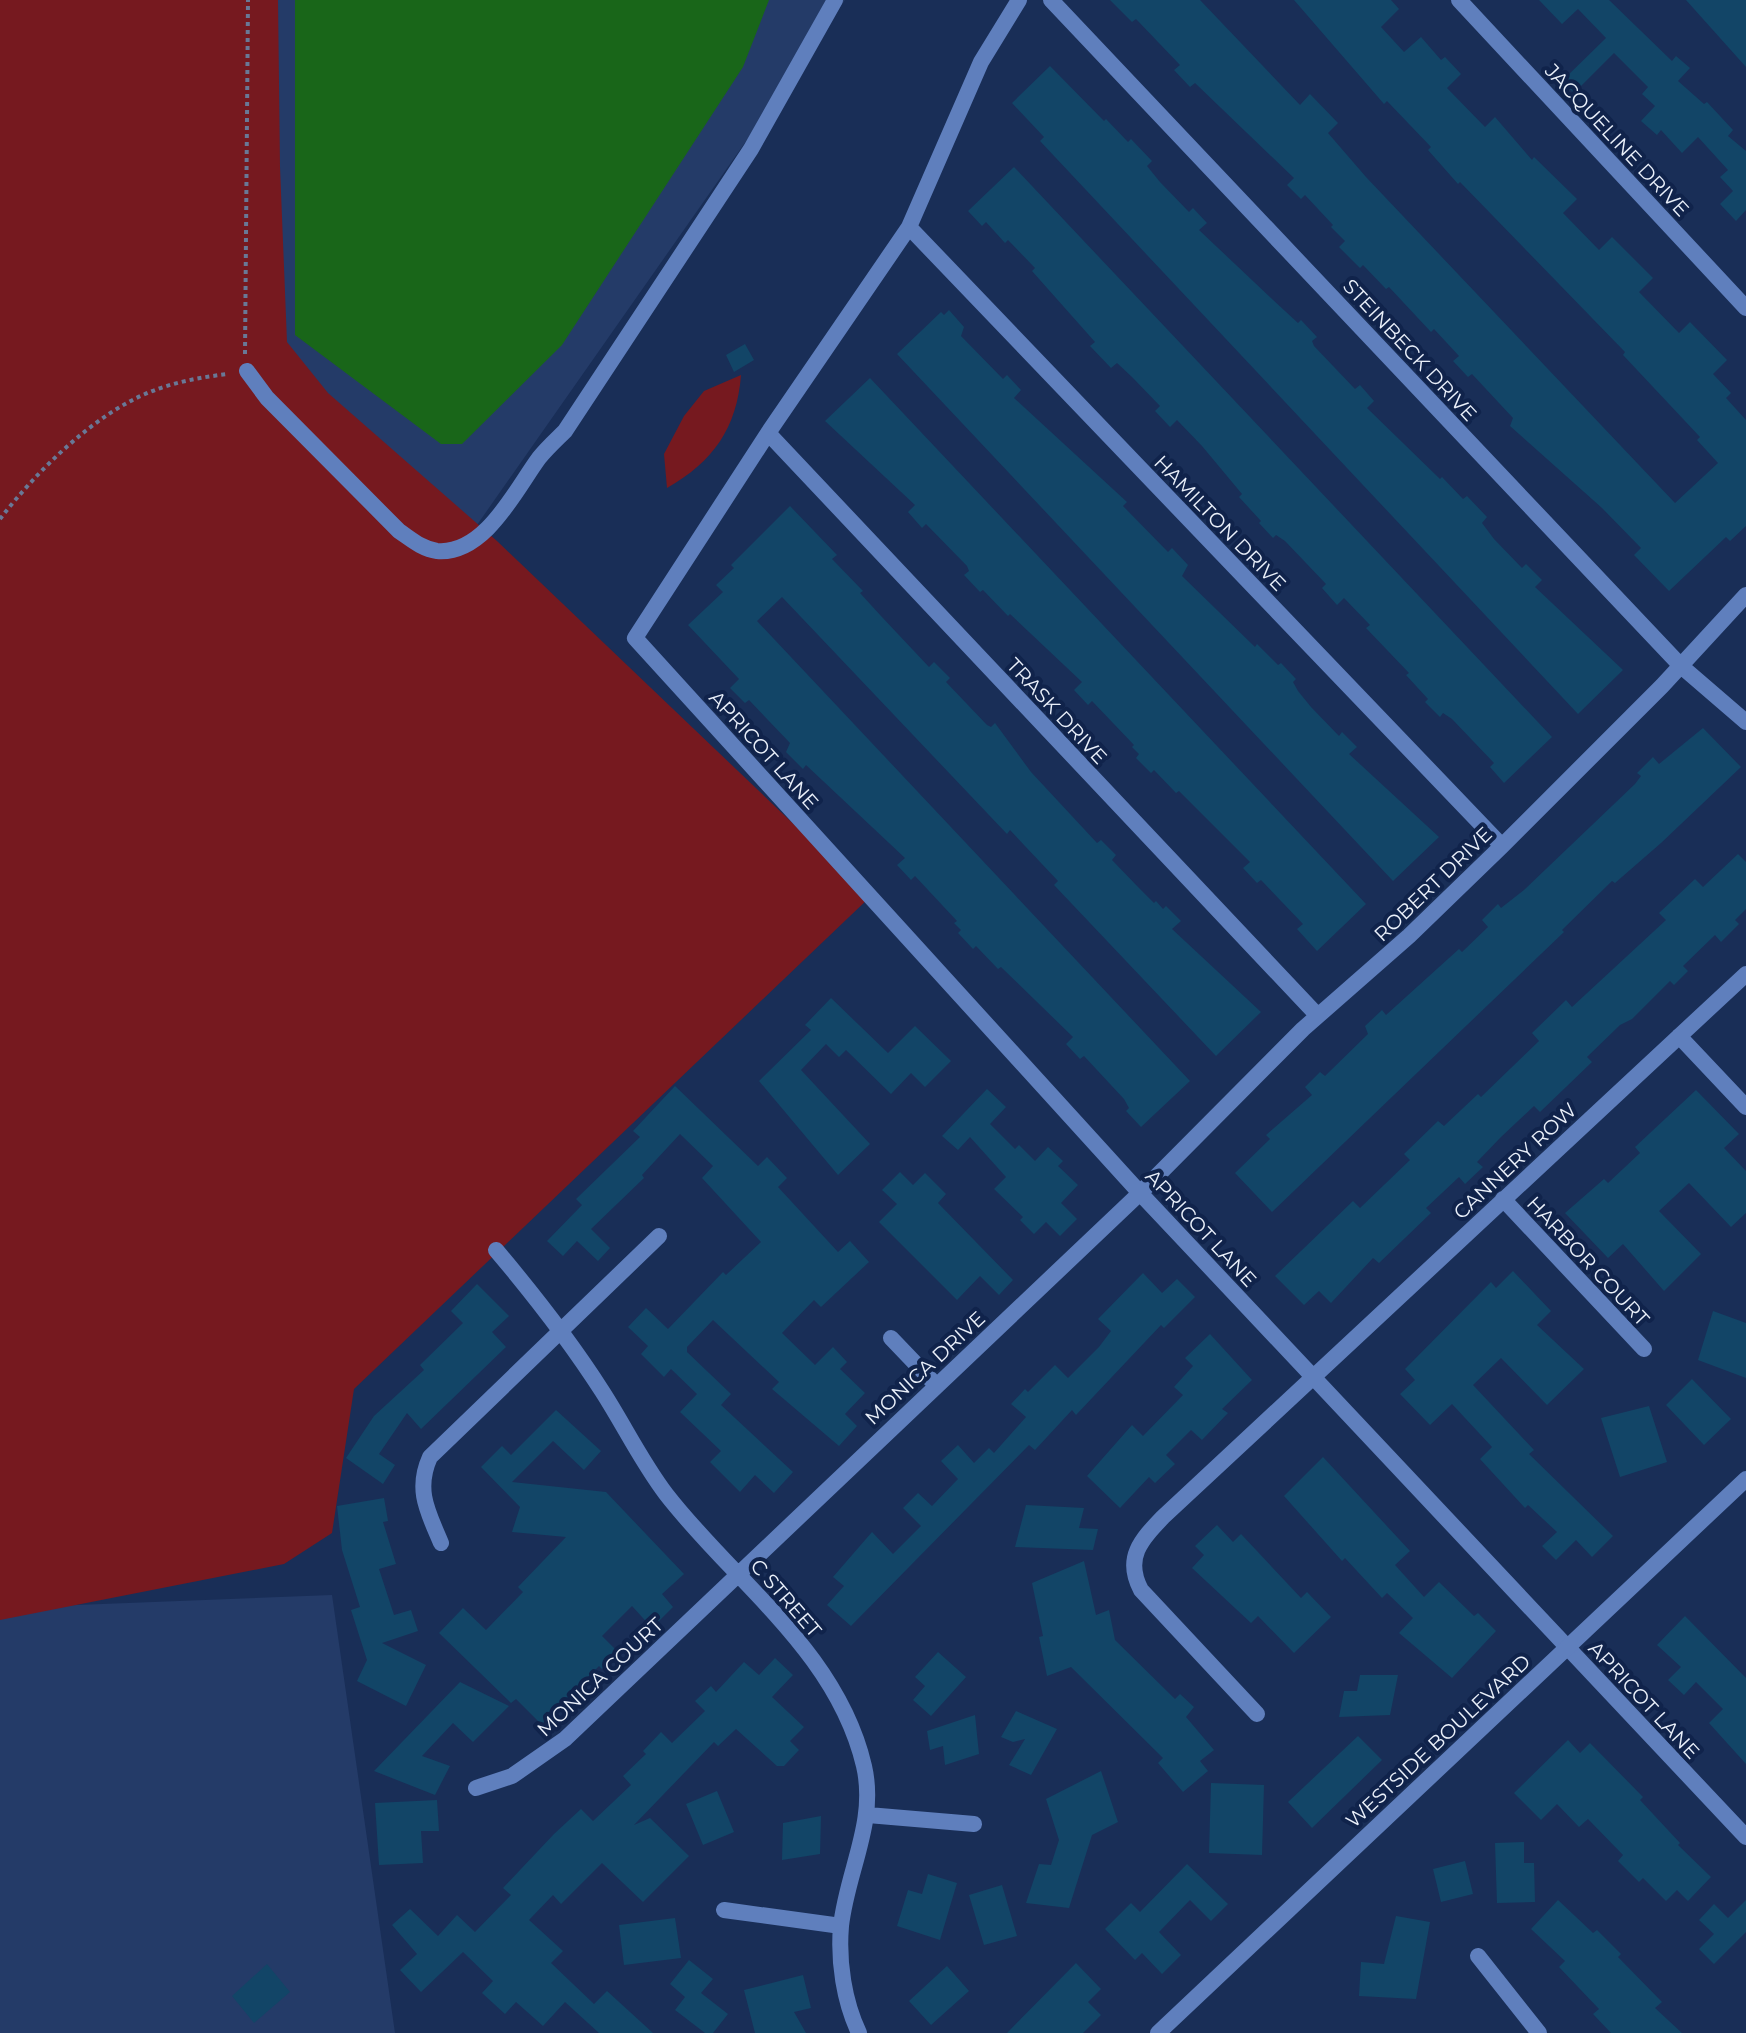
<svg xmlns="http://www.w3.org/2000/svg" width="1746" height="2033" viewBox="0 0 1746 2033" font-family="Montserrat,sans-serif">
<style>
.built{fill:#243b68}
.green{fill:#76191f}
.water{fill:#196619}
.building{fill:#124567}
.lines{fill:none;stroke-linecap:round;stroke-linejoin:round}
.path{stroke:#697896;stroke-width:4;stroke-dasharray:4 4;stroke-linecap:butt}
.minor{stroke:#5f7fbd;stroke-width:16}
.tertiary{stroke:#5f7fbd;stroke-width:16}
.labels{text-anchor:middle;stroke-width:8;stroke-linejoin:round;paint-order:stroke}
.street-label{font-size:20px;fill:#eaf0fa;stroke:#10234b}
</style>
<rect width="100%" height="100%" fill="#192e57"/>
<path class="built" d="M233,0H845L451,562L267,398Z
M332,1595L395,2033H0V1608Z"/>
<path class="green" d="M0,0H278L280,167L287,342L328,393L497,541L870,897L354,1389L332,1533L284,1564L0,1620Z
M741,375C737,428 713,462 667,488L664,454L684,416L704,391Z"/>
<path class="water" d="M295,0H769L743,67L562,345L462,444H441L295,335Z"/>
<path class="building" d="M1110,0H1200L1300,105L1310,94L1338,123L1328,133L1366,177L1675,503L1718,463L1697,440L1700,437L1623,355L1625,352L1460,182L1458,184L1428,150L1431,147L1387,101L1384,104L1294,0H1391L1399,9L1381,27L1404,52L1421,37L1441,60L1445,57L1461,74L1447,88L1485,127L1495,117L1532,160L1534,157L1577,199L1563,213L1599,250L1612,237L1653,278L1639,292L1679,333L1690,322L1727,360L1713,374L1731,393L1726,398L1746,420V526L1730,541L1726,537L1669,591L1634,555L1641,548L1602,508L1510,426L1513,418L1472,374L1468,377L1453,361L1459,356L1434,329L1431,332L1389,287L1386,289L1363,265L1360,268L1339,247L1345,241L1331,227L1333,225L1305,195L1301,199L1287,185L1294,178L1195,83L1190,87L1174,70L1180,65L1136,19L1132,22Z
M1539,0H1609L1672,61L1676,56L1690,68L1678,81L1704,104L1707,102L1733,130L1728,136L1746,151V210L1736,221L1720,204L1733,191L1720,177L1728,170L1698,137L1682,153L1661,130L1657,135L1641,121L1655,106L1642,94L1648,87L1614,53L1574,93L1562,81L1606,38L1578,9L1562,24Z
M1686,0H1746V67Z
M1050,66L1104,121L1106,119L1128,142L1131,139L1152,161L1147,166L1160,182L1189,212L1193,208L1207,223L1199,230L1272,299L1298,323L1301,320L1317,337L1312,341L1314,346L1355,389L1360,385L1374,401L1367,408L1440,479L1442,477L1463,499L1467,496L1487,517L1482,523L1494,539L1522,568L1526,564L1542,580L1535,587L1623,670L1578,714L1040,141L1044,137L1012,103Z
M1014,167L1552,737L1504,783L1490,767L1494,763L1452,719L1443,713L1440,717L1425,702L1428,699L1406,675L1409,673L1366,628L1370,625L1344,598L1337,605L1322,588L1326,584L1285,541L1276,535L1273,538L1259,523L1261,521L1239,497L1242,494L1202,446L1177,420L1170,427L1155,411L1160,406L1132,377L1117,363L1111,368L1090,346L1095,342L1032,271L1035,268L1008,240L1005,243L986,222L982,226L968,211Z
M949,310L964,327L961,336L1003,379L1007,375L1021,390L1014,398L1127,502L1123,506L1168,552L1172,548L1188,565L1182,576L1255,647L1257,644L1278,665L1281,663L1296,679L1293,682L1298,691L1311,707L1339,736L1342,732L1357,747L1349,754L1439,837L1393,881L897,354L941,312L944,315Z
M745,344L754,360L734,372L726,355Z
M870,378L1366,904L1317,951L1297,929L1303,924L1261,880L1257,883L1243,868L1250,862L1179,791L1176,793L1154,770L1151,773L1136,758L1139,754L1132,747L1134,745L1092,701L1088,705L1074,690L1082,682L1010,614L1008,616L983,590L980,592L964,575L969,571L967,566L926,524L922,528L908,512L915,505L825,421Z
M790,506L837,555L832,559L863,591L860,593L881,616L929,667L934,662L950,678L946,682L987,725L991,727L995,723L1031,772L1097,843L1101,840L1116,855L1112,860L1139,888L1154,903L1156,901L1163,909L1166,906L1181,921L1172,929L1261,1012L1216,1056L1054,885L1058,881L1010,830L1007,834L782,597L757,621L1190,1081L1141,1127L1126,1111L1129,1108L1124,1099L1084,1056L1080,1059L1066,1044L1073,1037L1001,967L998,969L976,946L973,949L958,933L961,930L954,923L957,921L915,876L911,880L897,865L905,858L806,765L803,769L786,752L790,743L749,700L745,703L730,688L739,679L688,625L723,592L716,585L734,568L731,565Z
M1703,728L1741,767L1661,843L1615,883L1612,881L1562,930L1564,932L1272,1212L1235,1173L1270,1139L1266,1135L1312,1095L1305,1087L1320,1072L1325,1076L1368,1034L1365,1026L1382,1010L1386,1015L1459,949L1462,952L1488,927L1482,920L1498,904L1501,908L1524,890L1635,784L1641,776L1637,773L1653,757L1659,764Z
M1738,854L1746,862V909L1735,920L1739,924L1721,942L1715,935L1683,966L1688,971L1674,985L1670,981L1632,1019L1620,1025L1587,1057L1592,1062L1540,1112L1534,1106L1501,1137L1477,1162L1483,1167L1465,1184L1459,1177L1426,1208L1431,1213L1379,1263L1373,1258L1331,1303L1319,1291L1304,1305L1275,1276L1353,1201L1360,1208L1410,1160L1404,1154L1438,1121L1444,1126L1478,1094L1481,1097L1539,1041L1532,1033L1566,1000L1572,1007L1666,920L1659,913L1695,879L1703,887Z
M831,998L888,1053L915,1026L951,1061L925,1087L911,1073L891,1094L846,1050L839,1057L826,1044L801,1070L870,1144L838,1175L759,1081L811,1030L805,1025Z
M675,1086L758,1166L767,1157L787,1178L778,1187L838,1252L850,1241L869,1262L821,1307L814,1300L782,1333L815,1365L833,1347L847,1362L840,1369L865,1393L845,1414L857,1426L839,1446L772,1389L779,1382L713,1320L687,1347V1352L731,1394L721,1405L793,1472L774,1493L755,1475L740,1492L710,1462L721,1451L680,1412L697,1394L671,1369L664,1377L641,1354L648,1346L628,1327L646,1308L668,1329L723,1272L726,1275L761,1242L702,1178L713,1166L680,1134L642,1175L644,1178L591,1229L610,1248L598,1261L577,1241L563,1256L547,1241L582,1205L576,1199L640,1137L633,1131Z
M987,1089L1006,1107L990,1124L1015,1149L1019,1145L1035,1161L1048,1147L1063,1161L1058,1166L1078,1185L1061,1203L1077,1219L1060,1236L1046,1222L1034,1234L1020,1220L1023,1217L994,1189L1006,1177L970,1137L958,1150L942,1136Z
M1696,1090L1739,1134L1724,1148L1746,1171V1213L1731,1227L1689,1183L1659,1211L1701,1254L1664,1291L1623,1244L1608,1258L1565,1213L1604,1179L1608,1183L1640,1153L1635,1147Z
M900,1172L913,1185L925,1173L946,1194L938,1203L1013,1280L999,1295L980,1276L957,1300L879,1222L897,1204L882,1190Z
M1513,1271L1551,1311L1537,1325L1584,1369L1547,1405L1501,1358L1473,1385L1534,1450L1529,1454L1613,1536L1592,1557L1576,1540L1556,1560L1542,1546L1557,1532L1528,1505L1525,1508L1480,1459L1492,1447L1452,1404L1430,1425L1400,1394L1415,1380L1405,1369L1491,1282L1496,1288Z
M1143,1273L1162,1293L1177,1279L1195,1297L1164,1328L1161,1325L1076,1415L1072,1410L1035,1450L1029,1445L851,1626L827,1605L844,1586L833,1577L872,1532L893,1554L921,1526L903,1508L918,1493L932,1506L958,1479L941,1461L958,1445L974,1463L989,1448L994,1453L1026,1417L1011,1404L1025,1389L1028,1392L1055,1365L1068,1378L1099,1347L1111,1331L1098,1319Z
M477,1284L509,1316L492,1332L506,1347L421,1429L407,1413L379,1454L395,1465L383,1484L346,1458L374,1416L424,1370L420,1365L463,1323L451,1311Z
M1713,1311L1746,1323V1378L1698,1360Z
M1210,1334L1252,1380L1222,1409L1228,1413L1202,1440L1191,1430L1166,1455L1175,1464L1155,1483L1149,1477L1120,1508L1087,1476L1132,1425L1143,1436L1183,1395L1174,1387L1193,1366L1185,1358Z
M1692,1379L1731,1419L1704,1445L1666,1405Z
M1649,1406L1667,1462L1620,1477L1601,1418Z
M556,1410L601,1451L584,1470L553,1441L512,1482L606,1492L684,1574L662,1594L673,1607L652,1628L632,1606L602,1636L618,1652L602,1669L599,1666L542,1725L516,1699L511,1703L439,1633L463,1608L486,1630L523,1592L518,1587L566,1537L512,1532L520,1507L481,1467L502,1446L511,1455Z
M1323,1457L1410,1551L1395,1565L1424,1597L1439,1582L1474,1616L1478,1613L1496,1631L1452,1678L1399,1633L1413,1618L1387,1593L1382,1598L1345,1558L1342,1561L1284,1496Z
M384,1498L388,1521L383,1522L396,1564L379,1569L394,1615L411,1610L418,1631L382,1643L426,1665L406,1706L357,1681L367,1660L351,1610L360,1607L342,1550L337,1506Z
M1026,1505L1084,1508L1079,1528L1098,1529L1093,1550L1015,1547Z
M1217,1525L1233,1542L1241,1534L1301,1598L1307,1592L1331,1617L1294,1653L1258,1616L1251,1623L1192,1568L1204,1555L1195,1546Z
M1084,1561L1096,1615L1109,1610L1115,1640L1175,1699L1180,1694L1194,1707L1186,1717L1214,1750L1200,1761L1208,1771L1183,1792L1158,1763L1163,1758L1071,1667L1047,1676L1039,1637L1043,1636L1032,1583Z
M1685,1616L1746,1678V1764L1709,1723L1723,1709L1696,1682L1684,1695L1668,1680L1681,1667L1657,1645Z
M938,1652L966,1677L931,1716L913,1700L925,1686L915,1677Z
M775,1658L793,1675L772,1697L804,1727L790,1741L799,1750L784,1766H777L736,1729L718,1746L714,1742L634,1825L650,1818L689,1856L643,1902L602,1863L561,1904L553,1895L529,1920L563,1951L551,1963L594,2004L607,1991L653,2033H599L565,2002L543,2026L516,2002L505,2014L482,1993L493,1981L463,1952L421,1992L400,1970L417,1954L392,1925L410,1909L438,1936L457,1915L475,1932L511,1895L503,1888L554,1834L581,1809L593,1821L631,1785L623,1776L646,1754L643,1751L661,1732L672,1743L705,1711L695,1701L711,1686L716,1692L744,1662L759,1675Z
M1360,1675H1398L1390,1715L1339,1717L1344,1691H1357Z
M460,1682L509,1706L473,1742L453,1723L422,1756L450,1766L435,1795L374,1771Z
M1016,1711L1057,1729L1031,1775L1009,1765L1025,1739L1013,1742L1001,1737Z
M975,1715L979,1754L945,1765L943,1746L930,1750L927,1731Z
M1358,1736L1382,1760L1312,1828L1288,1802Z
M1568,1740L1580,1753L1590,1743L1643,1797L1640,1800L1680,1843L1678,1845L1711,1877L1688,1901L1677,1890L1666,1901L1643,1878L1639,1882L1618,1861L1623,1855L1588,1819L1579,1827L1557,1804L1541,1820L1514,1793Z
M1101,1771L1118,1822L1092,1835L1069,1908L1026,1903L1039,1864L1051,1865L1059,1840L1046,1799Z
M1211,1783L1264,1785L1262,1855L1209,1853Z
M717,1791L734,1832L703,1845L686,1804Z
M437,1800L439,1831H421L423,1863L379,1865L375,1803Z
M821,1816L820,1854L782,1860L783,1823Z
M1524,1842V1863H1534L1535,1902L1497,1903L1495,1843Z
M1465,1861L1473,1894L1441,1902L1433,1869Z
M1187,1864L1228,1904L1211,1921L1190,1900L1159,1932L1181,1955L1162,1974L1142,1953L1135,1960L1105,1929L1131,1903L1140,1912Z
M928,1874L957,1883L940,1940L897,1926L908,1890L922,1894Z
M1002,1885L1017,1936L984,1945L969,1895Z
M1558,1900L1593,1933L1597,1930L1621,1954L1618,1957L1662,2002L1655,2008L1682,2033H1611L1593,2014L1599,2009L1559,1967L1565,1961L1531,1929Z
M1746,1900V1932L1714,1964L1699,1949L1714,1934L1699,1920L1714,1904L1728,1918Z
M1396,1916L1430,1922L1416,1999L1359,1996L1361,1962L1384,1964Z
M675,1918L681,1958L624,1965L619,1925Z
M689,1960L713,1979L701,1993L728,2014L713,2033H705L675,2010L685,1997L670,1984Z
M1076,1963L1101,1989L1088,2002L1101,2015L1083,2033H1007Z
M267,1964L290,1992L254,2023L232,1996Z
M947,1966L969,1991L931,2025L909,2001Z
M803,1975L811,2008L794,2012L806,2033H755L744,1990Z"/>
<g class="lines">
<path class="path" d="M245,354L248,0
M0,519C36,472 94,414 150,392C174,382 202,377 228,374"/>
<path class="minor" d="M1019,0L981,62L909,227L768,433L635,638L1140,1193L1746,1837
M1051,0L1681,666L1746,722
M1459,0L1746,308
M909,227L1502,846
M247,371L267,398L399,531C411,539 422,549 437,551C485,555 516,489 539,458C547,448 557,439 565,431L751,149L835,0
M768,433L1318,1016
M1679,1036L1746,1107
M1503,1199L1644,1349
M496,1250C534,1295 570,1341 602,1391C624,1425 641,1461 666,1494C734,1582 837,1651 864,1766C877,1822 847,1871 841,1926C838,1962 844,2001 859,2033
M891,1338L936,1385
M441,1543C428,1512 415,1490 430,1457L659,1236
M1257,1714L1141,1590C1124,1558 1141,1540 1163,1517L1746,974
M476,1788L512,1776L565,1739L1140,1193L1303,1029L1409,936L1502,846L1662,686L1746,595
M868,1815L974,1824
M724,1910L841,1926
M1478,1956L1539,2033"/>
<path class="tertiary" d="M1158,2033L1746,1479"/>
</g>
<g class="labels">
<g class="street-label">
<text transform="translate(1617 140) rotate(47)" y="7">JACQUELINE DRIVE</text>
<text transform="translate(1410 350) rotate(47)" y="7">STEINBECK DRIVE</text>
<text transform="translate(1220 523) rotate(46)" y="7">HAMILTON DRIVE</text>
<text transform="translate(1057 711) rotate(47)" y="7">TRASK DRIVE</text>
<text transform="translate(764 750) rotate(48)" y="7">APRICOT LANE</text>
<text transform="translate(1433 884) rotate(-44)" y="7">ROBERT DRIVE</text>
<text transform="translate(1515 1161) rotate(-43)" y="7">CANNERY ROW</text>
<text transform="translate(1201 1228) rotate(47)" y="7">APRICOT LANE</text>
<text transform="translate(1588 1261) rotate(47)" y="7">HARBOR COURT</text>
<text transform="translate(925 1368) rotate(-43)" y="7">MONICA DRIVE</text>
<text transform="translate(786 1598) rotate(49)" y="7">C STREET</text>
<text transform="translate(600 1677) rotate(-43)" y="7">MONICA COURT</text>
<text transform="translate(1644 1700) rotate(47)" y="7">APRICOT LANE</text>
<text transform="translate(1438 1741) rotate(-43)" y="7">WESTSIDE BOULEVARD</text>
</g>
</g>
</svg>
